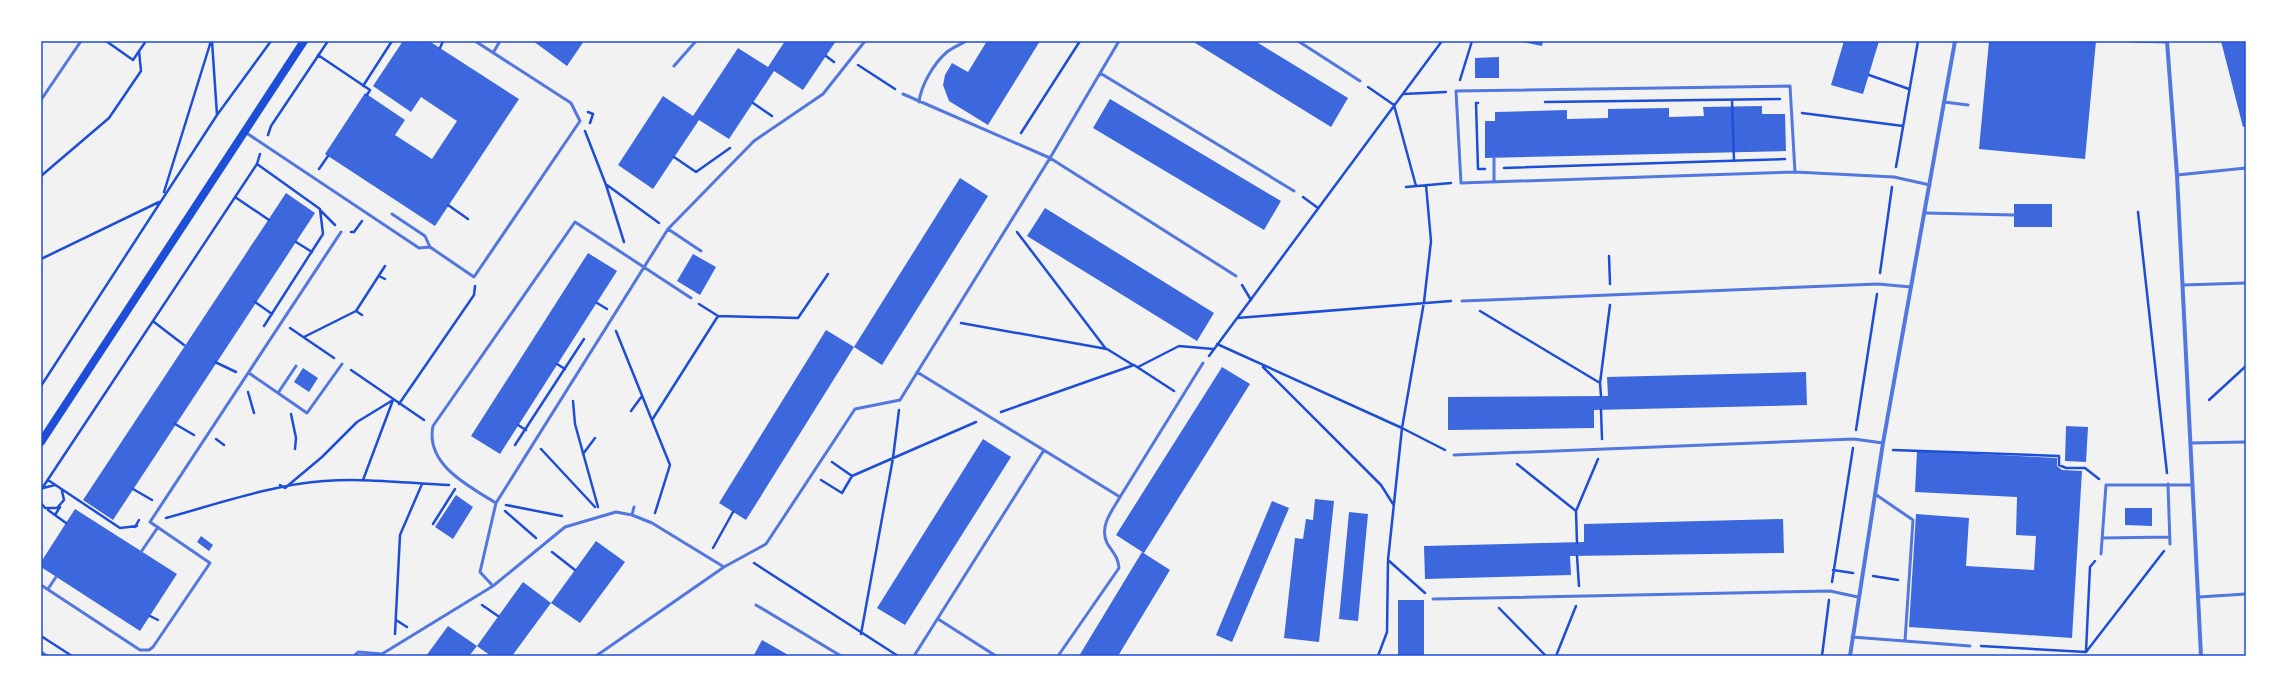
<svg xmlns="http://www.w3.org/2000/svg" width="2287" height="697" viewBox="0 0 2287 697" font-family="Bitter,serif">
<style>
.building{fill:#3d67dc}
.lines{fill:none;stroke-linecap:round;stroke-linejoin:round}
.path{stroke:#1d4ed8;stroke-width:2.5}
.service{stroke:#5277de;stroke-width:3}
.minor{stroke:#5277de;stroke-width:4}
.secondary{stroke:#1d4ed8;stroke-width:8}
.neatline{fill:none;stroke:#1d4ed8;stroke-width:1.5}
</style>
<rect width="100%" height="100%" fill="#f2f2f2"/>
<path class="building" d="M403,41H429L519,99L435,226L325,154L365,93L405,120L395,135L432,159L457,121L421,97L411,112L373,86Z
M533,41H584L567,66Z
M785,41H836L803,90L774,71L729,139L699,120L653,189L618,165L663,96L693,116L738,48L768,67Z
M987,41H1040L988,125L949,101L943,85L945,75L952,63L968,72Z
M1192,41H1255L1348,98L1331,127Z
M1518,41H1543L1542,46Z
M1844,41H1879L1863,94L1831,85Z
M1989,41H2096L2085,159L1979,149Z
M2221,41H2246V126L2243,127Z
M1499,57V78H1475V58Z
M1110,99L1281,201L1264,230L1093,128Z
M1762,106V114H1785L1786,151L1485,158V121H1495V112L1567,110V119L1608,118V109L1669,108V117L1704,116L1703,107Z
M960,178L988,196L882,365L854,347Z
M286,193L315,213L113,520L83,500Z
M2014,204H2052V227H2014Z
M1045,208L1214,313L1197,341L1027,236Z
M588,253L617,271L500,454L471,436Z
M693,254L716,267L700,295L677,281Z
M826,330L854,347L746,520L719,503Z
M1222,367L1250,384L1144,553L1116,535Z
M303,368L318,378L309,392L294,382Z
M1806,372L1807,405L1594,410V428L1448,430V397L1608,396L1607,377Z
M2066,426L2088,427L2086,462L2065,461Z
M983,439L1011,457L905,625L877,608Z
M1917,451L2057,458V466L2062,470L2082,471L2072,638L1909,627L1916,514L1969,518L1966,566L2034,570L2036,536L2016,535L2017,497L1915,492Z
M456,495L473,507L453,539L435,527Z
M1315,499L1334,501L1319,642L1284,638L1295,538L1303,539L1306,519L1313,520Z
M1272,501L1289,508L1232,642L1216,635Z
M2125,508H2152V526L2125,525Z
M75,509L177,574L140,631L41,567V562Z
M1349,512L1368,514L1358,621L1339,619Z
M1783,519L1784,553L1570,556L1571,575L1425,579L1424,546L1584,542V524Z
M201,536L213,545L209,551L197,542Z
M596,541L625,562L580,623L551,603Z
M1142,552L1170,570L1118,656H1079Z
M523,582L551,603L512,656H491L477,646Z
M1398,600H1424V656H1398Z
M448,626L477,646L469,656H426Z
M762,640L790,656L754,655Z"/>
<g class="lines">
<path class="path" d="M106,41L133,60L146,41
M440,48L443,41
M318,55L370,90L367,95
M826,56L834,62
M858,65L895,89
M1869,75L1909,89
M1460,80L1472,41
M363,86L392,41
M1368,87L1394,105L1416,186
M1403,94L1446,92
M1732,100L1734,161
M1545,102L1780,99
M753,103L772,116
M1478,103H1476L1478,169H1485
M588,112L593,114L590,123
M1802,113L1903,126
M217,115L271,41
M585,131L606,185L624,242
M1021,133L1080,41
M268,135L271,126L328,41
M674,157L696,172L730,148
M257,164L320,209L323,234L264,326
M1896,167L1918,41
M1504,168L1785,159
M319,169L328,156
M41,176L109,118L141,71L139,51
M607,185L659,223
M1406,187L1451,183
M164,192L211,41
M235,197L269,220
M1303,197L1318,208
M448,205L468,219
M320,210L335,225
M2138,212L2167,473
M351,232H354L362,221
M1017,232L1106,349
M296,242L312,252
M1609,256L1610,284
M41,259L159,202
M1880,273L1892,187
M379,276L385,279
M1242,285L1251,300
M255,302L272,314
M597,303L607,309
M699,304L718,316
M356,311L385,266
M1480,311L1600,383
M1237,318L1451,301
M154,322L184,345
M961,323L1107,349L1133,365
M290,328L334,358
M616,331L670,465L655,513
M304,337L356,311L362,315
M1217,344L1402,428L1445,450
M1209,356L1442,41
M215,362L236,372
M557,364L565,369
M1138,367L1179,346L1213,349
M1263,367L1381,485L1393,504
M351,370L424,420
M41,386L217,115L212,41
M248,392L254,413
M1601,396L1600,383L1610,305
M2209,400L2246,366
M573,401L575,424L598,507
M399,404L474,295L475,286
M1601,410L1602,439
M631,411L642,396
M1001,412L1134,365L1174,391
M291,414L296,438L295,449
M652,420L718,316L798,318L828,274
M175,424L194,435
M518,425L526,430
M1856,430L1877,294
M216,439L224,445
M515,445L584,339
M541,449L595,507
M1893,450L2059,456V465L2066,468H2085L2099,479
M583,454L595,438
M832,462L852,476L976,422
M1517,464L1576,511L1577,543
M48,480L120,528L137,526
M363,480L393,400
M821,480L842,493L852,476
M280,485L285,488L322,457L357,422L393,400
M43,488L55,485
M133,489L152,500
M41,490L257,164L260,154
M41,503L45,508H57L64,500L62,491
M506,505L562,516
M48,510L66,523
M505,511L536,538
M1576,511L1598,459
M55,515L60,507
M166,518C214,505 275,484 324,481C365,478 408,483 449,485
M433,524L455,489
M135,527L139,520
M713,548L733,512
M552,552L575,570
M1577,556L1579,586
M754,563L898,656
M1833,570L1853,573
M1873,576L1898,580
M1832,582L1853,448
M1425,593L1388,560L1402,428L1424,302L1431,241L1426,185
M482,605L498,616
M1499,608L1546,656
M150,616L158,620
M396,620L407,627
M395,634L400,535L422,484
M861,634L893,458L899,410
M41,636L72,656
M1981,646L2086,652
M2086,651L2090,567L2095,561
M2086,652L2164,551
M1378,656L1387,632L1388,561
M1556,656L1576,606
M1822,656L1829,600"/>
<path class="service" d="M1298,41L1360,81
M2131,41L2167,42
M493,53L500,41
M674,66L696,41
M1100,73L1294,191
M903,94L1050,158L1236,276
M41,100L81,41
M919,102C921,85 934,63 947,52C953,47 960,45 966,41
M1944,102L1968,105
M245,132L419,248L430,247
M1795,172L1790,86L1456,91L1461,183L1795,172L1894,177L1930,185
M2177,175L2246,168
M1494,182V158
M1925,213L2014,215
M392,214L425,236L430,247L474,277L580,121L571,103L475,41
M668,229L701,251
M2183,285L2246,283
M1462,301L1878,284L1911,287
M917,372L1120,497L1203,363
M249,373L307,413L342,364
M278,393L296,366
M2190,443L2246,442
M1454,455L1854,439L1883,443
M2168,484L2170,544
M1875,494L1913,520L1905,641
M496,503L668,229L754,141L823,94L865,41
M632,515L634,507
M2102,538L2170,537
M141,552L158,527
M2101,554L2106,485H2191
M41,585L140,650H149L153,647L210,563L150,522L341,232
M493,586L565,527L616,512L632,515L652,523L724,567
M48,589L56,577
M2199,597L2246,594
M1433,599L1830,591L1858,597
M756,605L841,656
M938,619L996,656
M1852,637L1970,646
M41,652L47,656
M354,656L358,652L382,654L493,586L480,572L496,503C468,486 425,464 433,426L575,222L691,298
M596,656L724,567L766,544L855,409L900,400L1050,158L1119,41
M914,656L1044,450
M1058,656L1119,568C1118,556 1113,553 1107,543C1099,526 1112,511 1120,497"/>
<path class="minor" d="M2167,41L2177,175L2201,656
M1850,656L1883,443L1955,41"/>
<path class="secondary" d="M41,442L304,41"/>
</g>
<rect width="2287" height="697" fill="none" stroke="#ffffff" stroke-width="84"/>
<rect x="42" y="42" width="2203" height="613" class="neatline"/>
</svg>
